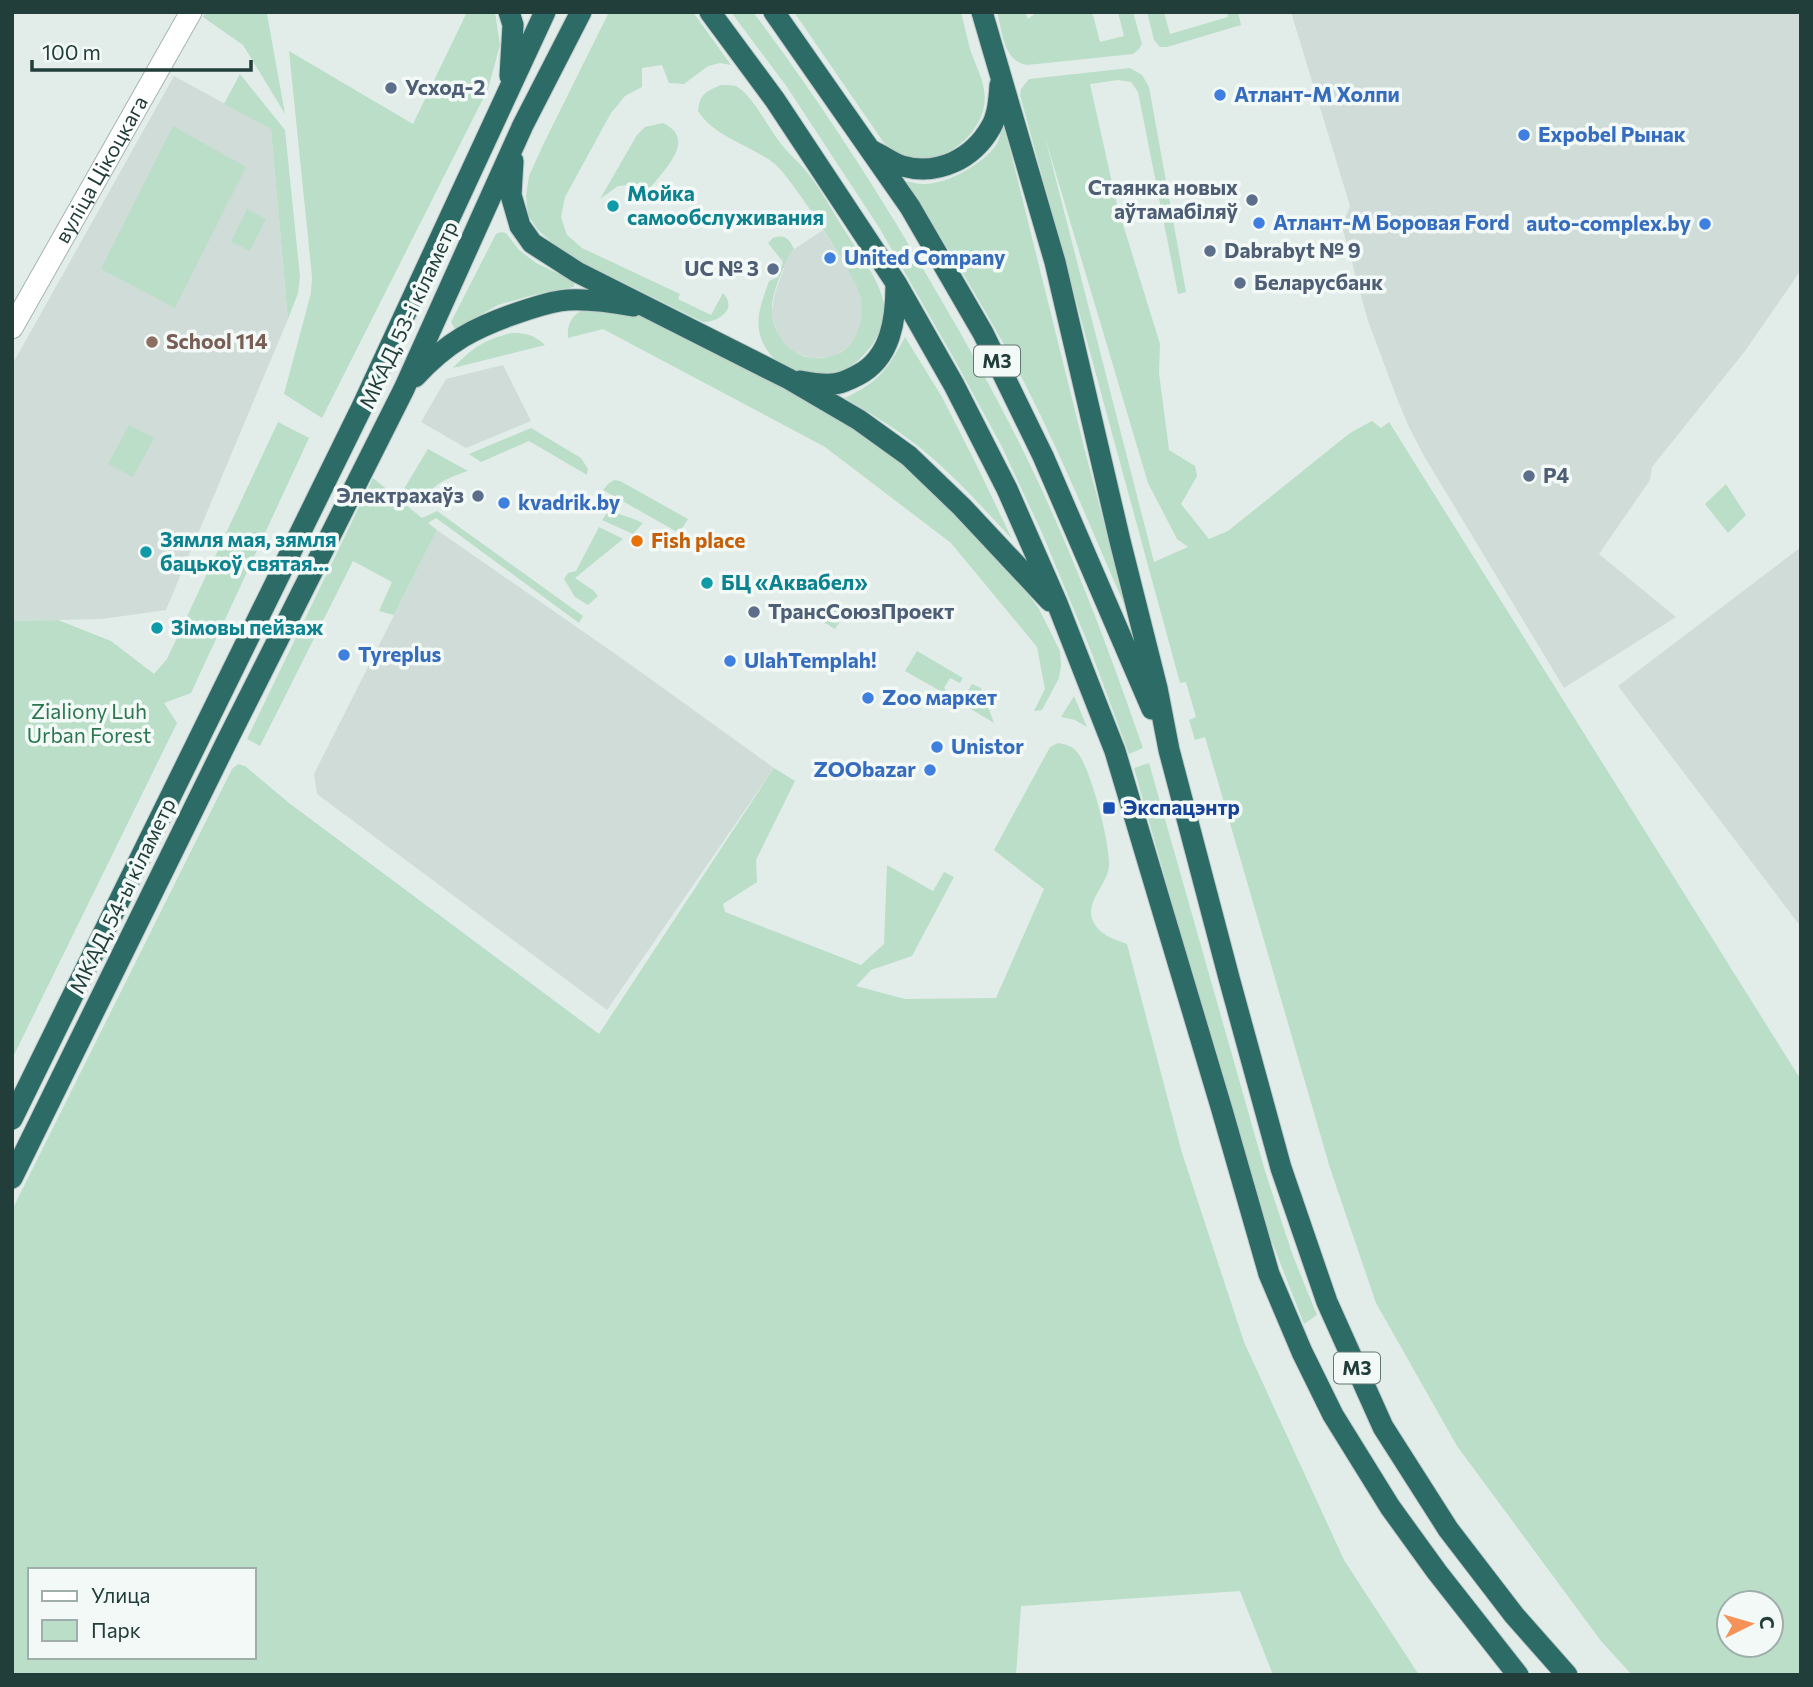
<svg xmlns="http://www.w3.org/2000/svg" width="1813" height="1687" viewBox="0 0 1813 1687" font-family="Commissioner,sans-serif">
<style>
.built{fill:#d0dcd8}
.green{fill:#badec8;fill-rule:evenodd}
.lines{fill:none;stroke-linecap:round;stroke-linejoin:round}
.minor-casing{stroke:#a5b5b1;stroke-width:23}
.highway-casing{stroke:#c1c9c8;stroke-width:23}
.minor{stroke:#fff;stroke-width:21}
.highway{stroke:#2d6b66;stroke-width:21}
.service-dot{fill:#5c6f8a;stroke:#f3f9f7;stroke-width:2.5}
.shop-dot{fill:#3f7fe0;stroke:#f3f9f7;stroke-width:2.5}
.culture-dot{fill:#0f9aa8;stroke:#f3f9f7;stroke-width:2.5}
.education-dot{fill:#8d6e63;stroke:#f3f9f7;stroke-width:2.5}
.food-dot{fill:#e8710a;stroke:#f3f9f7;stroke-width:2.5}
.transit-dot{fill:#1a4fb4;stroke:#f3f9f7;stroke-width:2.5}
.labels{text-anchor:middle;stroke-width:7;stroke-linejoin:round;paint-order:stroke}
.shield{fill:#f3f9f7;stroke:#617673;stroke-width:2}
.shield-label{font-size:19px;font-weight:bold;fill:#223e3a}
.service-label{font-size:21px;font-weight:bold;fill:#4e5e75;stroke:#f3f9f7;text-anchor:start}
.shop-label{font-size:21px;font-weight:bold;fill:#366cbe;stroke:#f3f9f7;text-anchor:start}
.street-label{font-size:21px;fill:#223e3a;stroke:#f3f9f7}
.culture-label{font-size:21px;font-weight:bold;fill:#0d838f;stroke:#f3f9f7;text-anchor:start}
.education-label{font-size:21px;font-weight:bold;fill:#785e54;stroke:#f3f9f7;text-anchor:start}
.food-label{font-size:21px;font-weight:bold;fill:#c56008;stroke:#f3f9f7;text-anchor:start}
.park-label{font-size:21px;fill:#2b7651;stroke:#f3f9f7}
.transit-label{font-size:21px;font-weight:bold;fill:#164399;stroke:#f3f9f7;text-anchor:start}
</style>
<rect width="100%" height="100%" fill="#e2ede9"/>
<path class="built" d="M1291,12H1801V270L1745,351L1652,467L1650,480L1599,554L1676,617L1564,688L1424,456L1408,425L1398,401L1368,321L1342,226L1350,206Z
M174,76L271,129L288,319L166,610L102,619L12,621V365Z
M823,230L852,276L860,293L863,312L858,333L849,347L832,357L811,358L793,352L779,336L771,315L775,293L790,252Z
M503,365L531,421L466,448L421,422L446,379Z
M437,530L624,660L774,768L607,1010L317,794L314,774Z
M1801,547V927L1618,686Z"/>
<path class="green" d="M206,12H257L267,14L285,114L243,45L203,17Z
M467,12H495L500,45L488,89L322,418L284,394L311,293L312,277L289,51L413,124Z
M609,12H693L731,65L720,63L708,66L684,84L669,83L662,65L642,68V87L625,96L611,113L565,197L561,217L567,235L582,248L680,294L678,299L711,315L723,293C738,309 719,322 703,322L564,253L538,230L528,215L526,196L529,176L543,145Z
M731,12H753C820,101 880,194 936,291C981,367 1023,445 1058,526C1090,599 1117,673 1143,748L1129,754L1089,646L1042,533L1002,447L957,364L880,229L787,87Z
M794,12H961C964,24 967,37 970,49C976,67 988,87 984,106C979,135 947,161 918,159C905,159 894,150 884,143Z
M997,12H1025L1028,19L1037,12H1089L1093,15L1100,42L1124,36L1118,12H1133L1142,44L1139,49L1133,54L1027,65C1003,61 1003,33 997,12Z
M1147,12H1164L1170,34L1228,17L1227,12H1238L1241,25L1167,47H1160L1154,40Z
M1130,68L1142,75L1149,87L1186,292L1178,294L1138,92L1131,82L1118,80L1090,84L1117,205L1160,344L1159,373L1169,450L1195,466L1197,476L1181,504L1209,539L1228,531L1350,433L1372,421L1381,428L1389,422L1801,1080V1675H1632L1601,1641L1457,1446L1376,1303L1330,1168L1205,737L1195,740L1189,720L1196,717L1186,682L1180,683L1020,95L1021,89L1029,79ZM1045,137L1148,483L1177,539L1188,547L1154,562ZM1729,1603H1771V1645H1729Z
M240,74L285,130L300,277L298,293L288,319L271,129L224,104Z
M721,85C725,85 732,85 736,86C752,94 770,131 782,145C787,152 794,158 800,164C818,183 831,209 845,231C859,253 883,284 885,311C885,322 878,336 872,345C864,355 856,364 845,370C814,384 772,371 761,338C754,318 763,299 769,281L778,277L783,262L768,243L773,238C785,234 789,239 794,249L790,253C783,271 770,293 772,314C772,326 782,342 792,350C807,363 837,360 850,345C861,331 864,312 860,295C855,275 792,179 776,165C752,145 715,138 698,111C700,94 705,92 721,85Z
M1002,117L1086,455L1128,613C1094,536 1063,458 1025,384C989,314 947,247 906,181C911,182 917,184 923,184C946,185 983,164 996,145C1001,137 1002,127 1002,117Z
M663,123C699,140 662,171 649,190L637,184L618,186L600,199L637,135L645,127Z
M173,126L246,167L175,308L101,269Z
M247,209L266,219L250,251L231,242Z
M501,232L506,233L519,250L536,263L574,281V287L533,295L498,305L455,329L451,322L496,234Z
M585,309L616,310L640,315L829,411L911,467L1012,571L1039,609L1060,651L1061,666L1059,678L1042,710L1034,711L1045,689L1037,647L951,543L825,447L603,329L568,338C567,324 571,315 585,309Z
M512,333C527,333 534,335 545,345L453,368C472,348 485,339 512,333Z
M905,337L942,397L976,464L1012,539C982,507 953,474 918,446C895,428 870,413 845,398C880,381 887,370 905,337Z
M278,422L309,438L191,693L164,703L177,723L12,1059V621L58,620L111,641L154,674L167,659Z
M129,425L154,438L133,477L108,464Z
M531,428L581,458L588,469L587,475L529,441L481,462L469,454Z
M428,449L468,471C442,480 436,483 418,504L402,492Z
M373,478L422,518L437,511L583,616L579,623L436,518L428,523L437,530L394,615L379,611L392,582L353,561L260,746L247,739Z
M614,480L620,481L688,519L679,533L603,490L608,484Z
M1726,484L1746,515L1728,533L1705,504Z
M609,510C620,515 631,517 643,523L633,534L602,520Z
M599,527L623,539L575,578L594,591L598,596L588,605L575,597L564,579L568,573L576,571Z
M836,603L847,610L835,629L815,617C820,608 825,605 836,603Z
M917,651L963,678L960,683L950,678L944,688L952,694L951,697L905,671Z
M972,684L981,688L994,723L961,703Z
M1074,696L1087,727L1075,720L1061,717Z
M1058,743C1065,744 1072,746 1077,752C1091,768 1110,844 1109,865C1109,883 1084,902 1093,921C1099,935 1114,939 1127,944L1182,1153L1244,1342L1344,1560L1419,1675H1273L1240,1591L1021,1606L1016,1675H12V1210L232,769L238,764L245,766L289,803L599,1034L774,768L795,781L756,860L757,882L723,904L725,912L861,965L884,944L887,865L933,891L944,872L954,877L912,956L871,970L856,986L905,999L996,998L1044,889L994,850L1050,747ZM30,1570H254V1657H30Z
M1149,763L1265,1171L1293,1256L1317,1315L1304,1324L1260,1211L1242,1152L1134,768Z"/>
<g class="lines">
<g class="minor-casing">
<g id="minor">
<path id="s1" d="M12,328L191,12"/>
</g>
</g>
<g class="highway-casing">
<path id="highway" d="M509,12L513,25L510,76
M710,12L775,100L896,283L954,385L1007,489L1057,603L1115,751L1222,1110L1269,1274L1302,1352L1333,1415L1390,1507L1437,1572L1518,1675
M774,12L910,207L983,333L1043,456L1152,709
M982,12L1055,262L1120,541L1157,688L1169,750L1229,978L1281,1168L1327,1302L1383,1427L1448,1529L1514,1615L1567,1675
M873,151C882,155 892,163 902,166C938,176 973,159 991,127C998,115 999,99 1000,85
M513,161L511,195L520,226L532,243L577,272L789,379L859,420L909,456L962,507L1050,601
M415,377C447,342 475,327 520,312C536,307 551,301 568,300C589,299 612,302 633,306
M800,381C810,383 822,385 832,384C841,384 850,379 858,375C891,358 896,319 896,285
M12,1119L362,407L545,12
M12,1178L227,741L404,389L523,125L581,12"/>
</g>
<use href="#minor" class="minor"/>
<use href="#highway" class="highway"/>
</g>
<g class="service-dot">
<circle cx="391" cy="88" r="7"/>
<circle cx="1252" cy="200" r="7"/>
<circle cx="1210" cy="251" r="7"/>
<circle cx="773" cy="269" r="7"/>
<circle cx="1240" cy="283" r="7"/>
<circle cx="1529" cy="476" r="7"/>
<circle cx="478" cy="496" r="7"/>
<circle cx="754" cy="612" r="7"/>
</g>
<g class="shop-dot">
<circle cx="1220" cy="95" r="7"/>
<circle cx="1524" cy="135" r="7"/>
<circle cx="1259" cy="223" r="7"/>
<circle cx="1705" cy="224" r="7"/>
<circle cx="830" cy="258" r="7"/>
<circle cx="504" cy="503" r="7"/>
<circle cx="344" cy="655" r="7"/>
<circle cx="730" cy="661" r="7"/>
<circle cx="868" cy="698" r="7"/>
<circle cx="937" cy="747" r="7"/>
<circle cx="930" cy="770" r="7"/>
</g>
<g class="culture-dot">
<circle cx="613" cy="206" r="7"/>
<circle cx="146" cy="552" r="7"/>
<circle cx="707" cy="583" r="7"/>
<circle cx="157" cy="628" r="7"/>
</g>
<circle class="education-dot" cx="152" cy="342" r="7"/>
<circle class="food-dot" cx="637" cy="541" r="7"/>
<rect class="transit-dot" x="1102" y="801" width="14" height="14" rx="3.5"/>
<g class="labels">
<g class="shield">
<rect x="974" y="345.5" width="46" height="31" rx="5"/>
<rect x="1334" y="1352.5" width="46" height="31" rx="5"/>
</g>
<g class="shield-label">
<text x="997" y="368">М3</text>
<text x="1357" y="1375">М3</text>
</g>
<g class="service-label">
<text x="405" y="95">Усход-2</text>
<text x="1238" y="195" text-anchor="end">Стаянка новых<tspan x="1238" dy="24">аўтамабіляў</tspan></text>
<text x="1224" y="258">Dabrabyt № 9</text>
<text x="759" y="276" text-anchor="end">UC № 3</text>
<text x="1254" y="290">Беларусбанк</text>
<text x="1543" y="483">P4</text>
<text x="464" y="503" text-anchor="end">Электрахаўз</text>
<text x="768" y="619">ТрансСоюзПроект</text>
</g>
<g class="shop-label">
<text x="1234" y="102">Атлант-М Холпи</text>
<text x="1538" y="142">Expobel Рынак</text>
<text x="1273" y="230">Атлант-М Боровая Ford</text>
<text x="1691" y="231" text-anchor="end">auto-complex.by</text>
<text x="844" y="265">United Company</text>
<text x="518" y="510">kvadrik.by</text>
<text x="358" y="662">Tyreplus</text>
<text x="744" y="668">UlahTemplah!</text>
<text x="882" y="705">Zoo маркет</text>
<text x="951" y="754">Unistor</text>
<text x="916" y="777" text-anchor="end">ZOObazar</text>
</g>
<g class="street-label">
<text dy="7" stroke="none"><textPath href="#s1" startOffset="182">вуліца Цікоцкага</textPath></text>
<text transform="translate(409 315) rotate(-65)" y="7">МКАД, 53-і кіламетр</text>
<text transform="translate(123 896) rotate(-64)" y="7">МКАД, 54-ы кіламетр</text>
</g>
<g class="culture-label">
<text x="627" y="201">Мойка<tspan x="627" dy="24">самообслуживания</tspan></text>
<text x="160" y="547">Зямля мая, зямля<tspan x="160" dy="24">бацькоў святая...</tspan></text>
<text x="721" y="590">БЦ «Аквабел»</text>
<text x="171" y="635">Зімовы пейзаж</text>
</g>
<g class="education-label">
<text x="166" y="349">School 114</text>
</g>
<g class="food-label">
<text x="651" y="548">Fish place</text>
</g>
<g class="park-label">
<text x="89" y="719">Zialiony Luh<tspan x="89" dy="24">Urban Forest</tspan></text>
</g>
<g class="transit-label">
<text x="1123" y="815">Экспацэнтр</text>
</g>
</g>
<rect width="1813" height="1687" fill="none" stroke="#223e3a" stroke-width="28"/>
<rect x="28" y="1568" width="228" height="91" fill="#f3f9f7" stroke="#9faeab" stroke-width="2"/>
<rect x="42" y="1591" width="35" height="10" fill="#ffffff" stroke="#9faeab" stroke-width="2"/>
<text x="91" y="1603" font-size="21" fill="#223e3a">Улица</text>
<rect x="42" y="1620" width="35" height="21" fill="#badec8" stroke="#9faeab" stroke-width="2"/>
<text x="91" y="1638" font-size="21" fill="#223e3a">Парк</text>
<g transform="translate(1750 1624) rotate(85)"><circle r="33" fill="#f3f9f7" stroke="#9faeab" stroke-width="2"/>
<path d="M0-5L12 26L0 18L-12 26Z" fill="#f59258"/>
<text y="-10" font-size="19" font-weight="bold" text-anchor="middle" fill="#223e3a">С</text>
</g>
<path d="M32 60v10h219v-10" fill="none" stroke="#223e3a" stroke-width="3.5"/>
<text x="42" y="60" font-size="21" fill="#223e3a" stroke="#f3f9f7" stroke-width="5" paint-order="stroke">100 m</text>
</svg>
